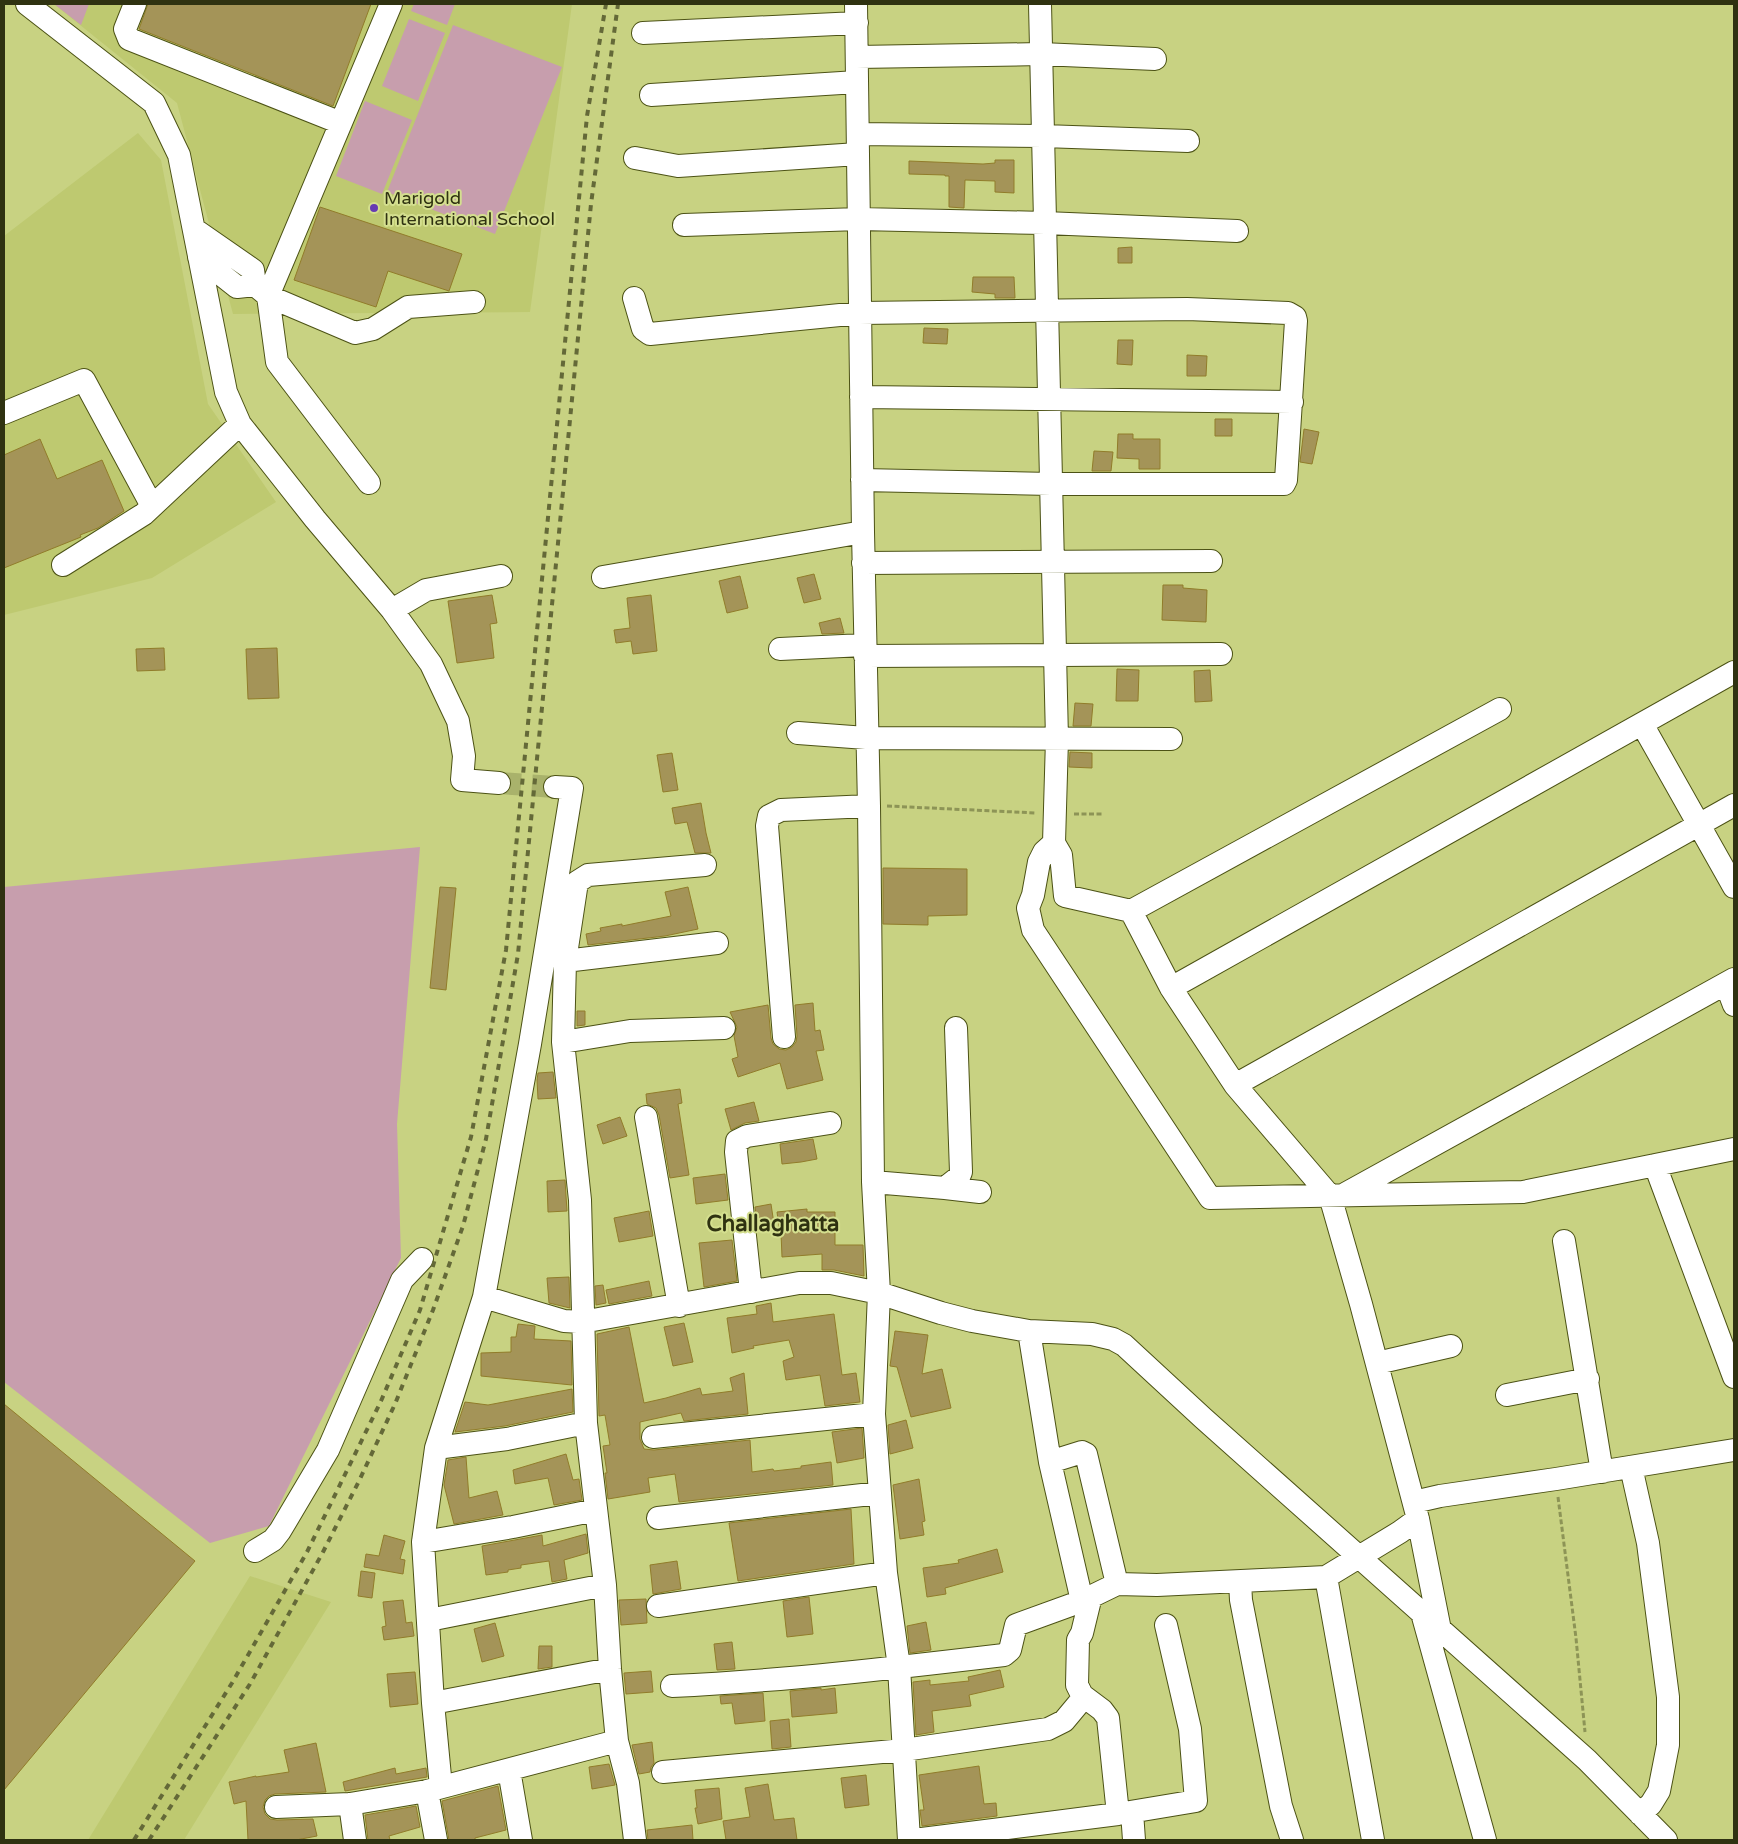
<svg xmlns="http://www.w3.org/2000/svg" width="1738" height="1844" viewBox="0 0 1738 1844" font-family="'Varela Round',sans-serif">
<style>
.built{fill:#bec970}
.green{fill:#c79ead}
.building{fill:#a49458;stroke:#917c2a}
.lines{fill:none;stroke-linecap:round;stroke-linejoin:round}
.minor-tunnel{stroke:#a9b26b;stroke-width:22;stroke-dasharray:22 11;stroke-linecap:butt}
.minor-casing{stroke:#4c5215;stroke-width:24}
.path{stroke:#8d9456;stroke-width:3;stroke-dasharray:5 2.5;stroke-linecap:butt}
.minor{stroke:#fff;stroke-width:22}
.rail{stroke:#646938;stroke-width:4;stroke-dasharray:6 6;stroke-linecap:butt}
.poi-dot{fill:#663bb3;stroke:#d4df8f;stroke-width:2}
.labels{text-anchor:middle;stroke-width:4;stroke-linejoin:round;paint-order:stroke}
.poi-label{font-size:18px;fill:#2f3211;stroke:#d4df8f;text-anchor:start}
.district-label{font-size:22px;font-weight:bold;fill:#2f3211;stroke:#d4df8f}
</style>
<rect width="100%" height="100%" fill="#c8d282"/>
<path class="built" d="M54,4H572L530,312L233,314L177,103Z
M138,133L161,160L208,404L276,502L152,578L4,615V236Z
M250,1576L331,1602L184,1840H88Z"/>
<path class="green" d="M54,4H89L81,25Z
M414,4H455L447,25L411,11Z
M409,19L445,33L418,101L382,86Z
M453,25L562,67L495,234L387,192Z
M365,101L412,120L382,194L336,176Z
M420,847L397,1124L401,1258L269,1526L210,1543L4,1382V887Z"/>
<path class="building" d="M148,4H371L333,106L139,29Z
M995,160H1014V193L995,192V181L965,180L964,208L949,207V176H945V175L909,174V161L983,164L995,163Z
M320,207L462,254L449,291L388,271L376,307L294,280Z
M1132,247V263H1118V248Z
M973,277H1014L1015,298H995V294L972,292Z
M924,328L948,329L947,344L923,343Z
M1118,340H1133L1132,365L1117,364Z
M1187,355L1207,356L1206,376H1187Z
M1215,419H1232V436H1215Z
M1304,429L1319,432L1312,464L1300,462Z
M1118,434H1133V439H1160V469H1139V459L1117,458Z
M40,439L57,479L102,460L124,511L98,528L80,535L81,537L4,568V455Z
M1094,451L1113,452L1111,471H1092Z
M814,574L821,599L804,603L797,578Z
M740,576L748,608L727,613L719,581Z
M1163,585H1183V588L1207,590L1206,622L1162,620Z
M492,595L497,623L490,624L494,658L457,663L448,601Z
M651,595L657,651L633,654L631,641L616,643L614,630L630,628L627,598Z
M840,618L844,633L822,634L819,623Z
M164,648L165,670L137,671L136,649Z
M277,648L279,698L248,699L246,649Z
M1117,669L1139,670L1138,701H1116Z
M1210,670L1212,701L1195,702L1194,671Z
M1075,703L1093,704L1091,726H1073Z
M1070,752L1092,753V768L1069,767Z
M672,753L678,790L663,792L657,755Z
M701,803L706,833L711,853H695L687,822L675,824L672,808Z
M883,868L967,869V915L928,916V925L883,924Z
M440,887L456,888L446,990L430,988Z
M688,887L698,929L665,936L588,945L586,934L601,931L600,928L622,924V926L671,916L665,892Z
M813,1003L815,1031L820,1030L824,1050L816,1051L823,1080L787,1089L780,1063L738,1077L732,1059L738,1057L734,1036L737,1027L730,1012L768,1005L771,1038L773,1044L779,1049L786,1050L792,1047L796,1042L797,1036L795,1005Z
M577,1011H585V1025L577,1026Z
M553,1072L556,1098L538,1099L537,1080L538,1073Z
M680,1089L682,1103L678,1104L689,1175L670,1178L659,1115L656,1108L647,1104L646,1094Z
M754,1102L759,1121L745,1123L731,1130L725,1109Z
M620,1117L627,1136L603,1144L597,1125Z
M813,1139L817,1159L801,1162L782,1164L780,1144Z
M725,1174L728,1200L696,1204L693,1178Z
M565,1180L567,1211L548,1212L547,1181Z
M771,1204L774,1224L758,1228L755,1207Z
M807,1209V1212H835V1245H863L864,1276L834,1270H822V1254L782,1257L781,1233L780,1234L777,1212Z
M649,1211L653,1236L619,1242L614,1218Z
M732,1240L737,1281L704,1287L699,1243Z
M569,1277L570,1308L549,1303L547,1278Z
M649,1281L652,1296L609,1304L606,1290Z
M603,1285L606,1303L596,1305L595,1286Z
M771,1303L773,1322L834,1314L842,1375L856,1373L860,1402L825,1406L820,1375L786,1380L783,1361L794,1357L789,1340L753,1346L754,1348L732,1353L727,1318L757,1314L756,1306Z
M684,1323L693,1362L673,1366L664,1327Z
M518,1324L535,1326L534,1339L571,1341L572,1385L481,1376V1353L511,1352V1337H516Z
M629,1327L644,1403L666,1398L700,1388L702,1395L733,1391L730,1378L744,1373L748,1414L684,1421L681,1413L640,1422V1439L644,1449L654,1450L750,1440L752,1472L773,1469L774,1471L801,1468V1466L831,1462L833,1485L679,1502L675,1474L648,1478L650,1492L608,1499L605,1473H607L603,1446L610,1445L605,1415L599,1416L597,1334Z
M895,1331L928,1335L922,1374L942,1369L951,1408L911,1417L897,1367L890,1366Z
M572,1389L573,1412L505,1426L455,1432L465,1402L488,1405Z
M4,1404L195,1561L4,1790Z
M906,1420L913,1448L890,1454L888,1425Z
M862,1428L864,1458L837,1463L832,1432Z
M566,1454L573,1480L579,1479L582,1500L554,1505L548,1478L515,1484L513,1470Z
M466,1457L469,1498L497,1491L503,1515L454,1524L444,1485L448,1460Z
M919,1479L925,1521L922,1522L924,1535L900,1539L893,1485Z
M851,1509L854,1564L738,1581L729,1523Z
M586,1534L588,1553L564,1560L567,1579L552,1582L549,1561L521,1565V1568L508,1570V1572L486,1575L482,1546L542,1535L543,1546Z
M384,1535L405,1541L400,1559L405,1560L403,1574L364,1567L366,1554L379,1556Z
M997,1549L1003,1572L945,1588L946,1594L927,1597L923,1568L959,1563L958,1560Z
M677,1561L681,1589L653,1594L650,1565Z
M361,1571L375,1573L372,1598L358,1596Z
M809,1597L813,1634L787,1637L783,1601Z
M646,1599L647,1623L621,1625L619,1600Z
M403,1600L406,1623L412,1622L414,1636L384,1640L382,1627L386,1626L383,1602Z
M926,1622L931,1650L910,1653L907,1626Z
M495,1623L504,1656L482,1662L474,1629Z
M732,1642L735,1669L717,1670L714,1644Z
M539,1646H552V1667L538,1669Z
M1000,1670L1004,1687L969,1695L971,1706L932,1711L934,1732L916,1735L913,1682L930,1680V1685L969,1681L968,1677Z
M651,1671L653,1692L626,1694L624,1673Z
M415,1672L418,1704L390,1707L387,1674Z
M821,1688V1690L835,1688L837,1713L792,1717L790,1691Z
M763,1693L765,1721L735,1724L732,1703L721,1704L720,1696Z
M789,1719L791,1747L772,1749L770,1721Z
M652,1742L654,1763L651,1767L650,1772L639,1774L632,1745Z
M316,1743L326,1792L275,1794L269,1796L265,1800L263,1807L265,1814L270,1819L277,1820L313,1819L317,1836L296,1840H248L246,1801L234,1804L229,1782L256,1776V1777L289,1772L284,1750Z
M609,1764L615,1785L592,1789L589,1767Z
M979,1766L984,1804L996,1803L997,1816L922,1826L920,1810H924L919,1775Z
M395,1768L396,1774L426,1768L427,1777L345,1791L343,1782Z
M866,1775L869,1805L845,1808L841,1778Z
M768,1784L774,1820L794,1818L797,1840H726L723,1821L750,1817L745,1788Z
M498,1786L506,1830L475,1838V1840H449L442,1801Z
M719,1788L722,1819L698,1824L695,1808H697L695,1790Z
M416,1806L420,1827L389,1836L390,1840H368L365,1815Z
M692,1825L693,1840H648L647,1830Z"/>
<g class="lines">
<path class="minor-tunnel" d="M499,783L555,787"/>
<g class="minor-casing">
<path id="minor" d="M27,4L154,103L179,155L226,392L240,424L315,519L392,610L431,664L458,721L464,756L462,780L499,783
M135,4L125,29L129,39L341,123
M856,4L863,532L869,806L873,1182L879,1293L874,1414L886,1573L899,1667L909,1840
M1040,4L1057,739L1054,843L1044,852L1039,862L1033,895L1028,908L1033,930L1210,1198L1523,1192L1734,1149
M643,33L857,23
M857,57L1041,54L1155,59
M651,95L857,82
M858,134L1043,136L1188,141
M635,158L678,166L858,154
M684,225L859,219L1045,223L1237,231
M194,229L253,270L255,285L268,296L355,333L373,329L408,307L474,302
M199,257L237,287L255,285
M634,298L643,329L650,334L860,313L1187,309L1288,313L1295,317L1296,321L1286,480L1284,484H1051L862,480
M861,397L1292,402
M4,413L84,380L152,506
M369,483L277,362L268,296L391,4
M863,563L1211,561
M63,565L144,514L240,424
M603,577L863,532
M392,610L426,590L501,576
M780,649L864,645
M865,656L1221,654
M1642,724L1734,887
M798,733L866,738L1171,739
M1054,843L1061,855L1065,896L1131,911L1171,988L1235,1085L1330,1196L1361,1304L1418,1519L1440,1630
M1131,911L1500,709
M565,961L717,943
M1726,984L1734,1005
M1171,988L1734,672
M784,1037L767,826L769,816L781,810L869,806
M563,1042L630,1031L724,1028
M1235,1085L1734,805
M646,1117L679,1306
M1655,1165L1734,1377
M873,1182L945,1188L959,1177L961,1172L956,1028
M945,1188L980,1192
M1345,1194L1734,979
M1564,1241L1602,1472
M751,1292L736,1152L737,1141L747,1136L830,1123
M484,1297L564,1321L582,1322L799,1283H831L879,1293L941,1313L972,1321L1029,1331L1092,1334L1113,1339L1124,1345L1203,1418L1587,1760L1666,1840
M1029,1331L1050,1462L1082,1601
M1377,1363L1451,1346
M1507,1395L1588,1379
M653,1437L874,1414
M436,1448L507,1439L586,1423
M1050,1462L1082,1452L1086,1454L1117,1584
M1631,1467L1648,1543L1668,1697V1745L1659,1791L1651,1804L1640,1814
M1414,1502L1440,1496L1556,1479L1734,1450
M658,1518L880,1493
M423,1542L513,1527L596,1510
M255,1551L273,1540L280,1531L328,1450L402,1280L422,1259
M1240,1582L1241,1600L1281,1806L1292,1840
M1091,1596L1082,1633L1078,1640L1077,1685L1082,1695L1102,1710L1108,1718L1118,1814
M658,1606L886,1573
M1422,1613L1485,1840
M429,1620L605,1585
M672,1686C783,1681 894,1668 1004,1655L1010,1650L1016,1625L1082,1601L1117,1584L1157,1585L1326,1577
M433,1703L610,1669
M509,1770L521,1840
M663,1772L904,1750L1048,1729L1064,1721L1084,1697
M441,1787L433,1703L423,1542L436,1448L484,1297L530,1044L572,788L555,787
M350,1804L355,1840
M276,1807L350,1804L427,1791
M1132,1812L1134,1840
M436,1840L427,1791L617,1741
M635,1840L628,1783L617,1741L610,1669L605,1585L586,1423L580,1200L563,1042L565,961L577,882L588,875L705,865
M914,1840L1118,1814L1196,1801L1190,1729L1166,1625
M1373,1840L1326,1577L1400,1532L1418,1519"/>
</g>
<path class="path" d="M887,806L1036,813
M1074,814H1104
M1558,1497L1576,1638L1585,1732"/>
<use href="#minor" class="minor"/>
<path class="rail" d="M134,1840L232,1683L307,1552L381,1401L420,1310L471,1137L506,950L587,116L606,4
M149,1840L250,1684L323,1552L359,1481L395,1404L433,1310L463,1226L486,1139L518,954L591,204L618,4"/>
</g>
<circle class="poi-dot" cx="374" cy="208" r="5"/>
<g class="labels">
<g class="poi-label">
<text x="384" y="204">Marigold<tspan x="384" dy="21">International School</tspan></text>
</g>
<g class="district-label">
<text x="773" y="1231">Challaghatta</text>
</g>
</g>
<rect width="1738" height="1844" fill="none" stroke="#2f3211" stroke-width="10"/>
</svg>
